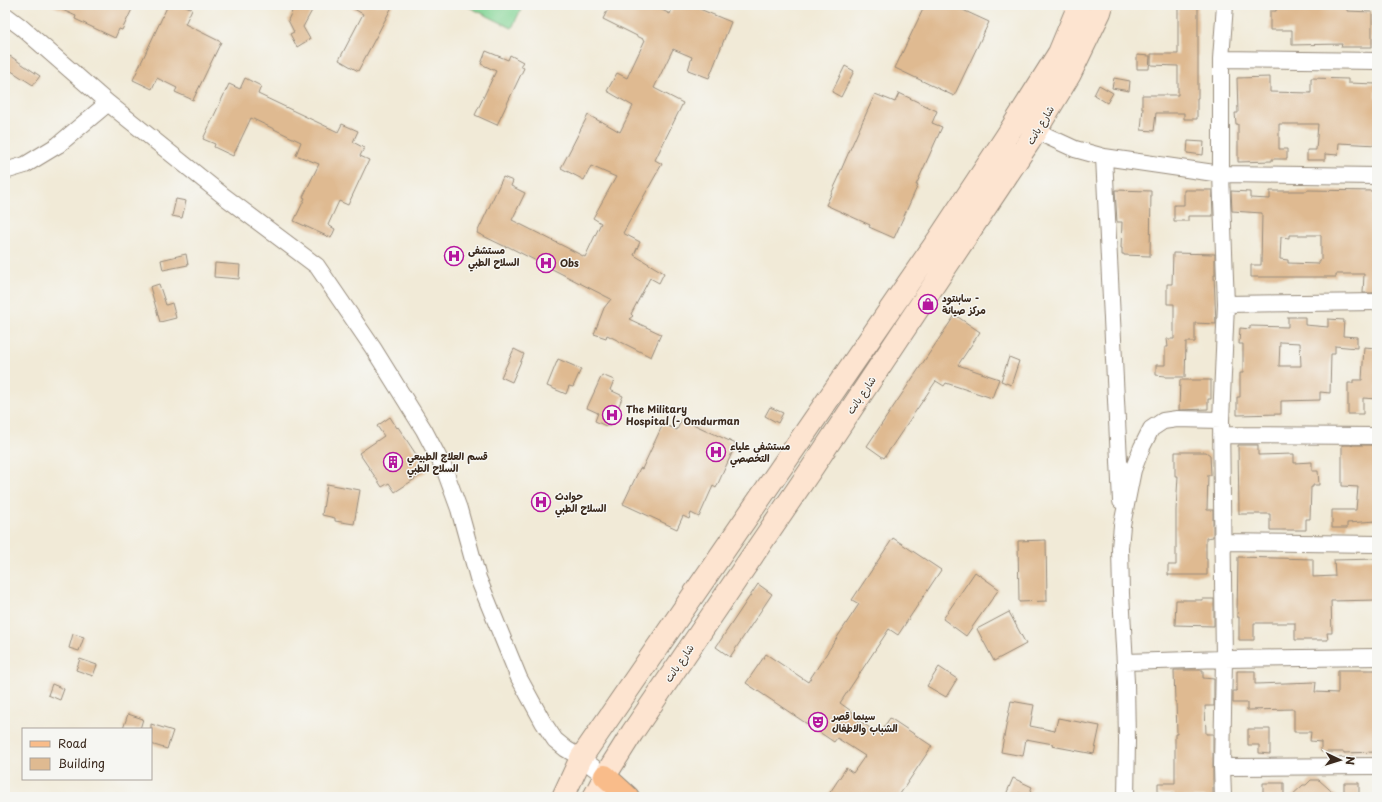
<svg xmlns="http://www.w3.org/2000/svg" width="1382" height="802" viewBox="0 0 1382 802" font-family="'Playpen Sans','Playpen Sans Arabic',sans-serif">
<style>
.green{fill:#83d596;stroke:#5f805a}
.building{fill:#dfba91;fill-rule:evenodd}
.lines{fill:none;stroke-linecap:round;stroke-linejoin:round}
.street-casing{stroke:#968a7a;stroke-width:18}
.secondary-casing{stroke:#968a7a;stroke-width:24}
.primary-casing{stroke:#968a7a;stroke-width:24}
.street{stroke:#fff;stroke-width:16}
.secondary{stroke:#fde4d0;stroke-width:22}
.primary{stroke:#f9bc8a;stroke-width:22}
.labels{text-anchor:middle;stroke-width:3;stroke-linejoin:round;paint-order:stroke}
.street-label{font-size:10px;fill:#3b2a1e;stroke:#f6f6f2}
.poi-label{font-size:10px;font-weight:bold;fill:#3b2a1e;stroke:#f6f6f2;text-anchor:start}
</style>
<rect width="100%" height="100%" fill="#f6f6f2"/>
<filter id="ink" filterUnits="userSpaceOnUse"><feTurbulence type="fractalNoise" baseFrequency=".025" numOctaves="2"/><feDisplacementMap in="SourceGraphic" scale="8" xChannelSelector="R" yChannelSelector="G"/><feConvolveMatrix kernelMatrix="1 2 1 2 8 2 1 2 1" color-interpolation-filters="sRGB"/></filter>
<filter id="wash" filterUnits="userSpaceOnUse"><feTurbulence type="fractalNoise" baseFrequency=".012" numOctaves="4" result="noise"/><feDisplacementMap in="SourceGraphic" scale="16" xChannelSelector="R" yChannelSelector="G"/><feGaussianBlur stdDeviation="0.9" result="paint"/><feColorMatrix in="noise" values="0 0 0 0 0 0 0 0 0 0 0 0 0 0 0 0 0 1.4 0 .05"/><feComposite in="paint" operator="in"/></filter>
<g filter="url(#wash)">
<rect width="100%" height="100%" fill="#f1ead7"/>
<path class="green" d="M465,5H523L512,28Z"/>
<g id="blocks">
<path class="building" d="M51,5H134L122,30L119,29L115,38L75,19L76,16Z
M168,5H184L192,9L185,24L221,42L193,100L175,92L177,88L157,78L152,89L133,80Z
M295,5H315L303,27L310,39L297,47L290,34L294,32L288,20Z
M347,5H393L358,71L339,60L363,14Z
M610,5H652L670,14L674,5H690L731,22L709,78L688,70L692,57L673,49L654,88L683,103L655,160L662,164L623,233L640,242L634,255L664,273L659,283L650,278L631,314L633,316L629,319L661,334L651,357L607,335L606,338L594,334L604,308L611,299L507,246L506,247L477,233L503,177L513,181L511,186L525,193L512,220L585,257L601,223L593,218L616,177L591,166L584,180L561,168L588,115L601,122V121L620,132L633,106L607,91L617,73L627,78L645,40L603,19Z
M925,5H952L989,22L954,96L895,68Z
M1178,5H1198V98H1197V119H1184V113H1156L1154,131L1141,130L1143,108H1142V95H1178V66L1151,65V54H1178Z
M1277,5H1315V7H1347V11L1372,12V47H1341L1342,44L1292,45V30H1270V11H1276Z
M486,51L508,60L510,55L523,62L520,66L524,68L497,125L475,115L496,71L481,64Z
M1137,55L1150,56L1149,69H1137Z
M10,56L40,76L33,85L5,67Z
M845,66L854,71L841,97L832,92Z
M1270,77V92L1311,93V78L1348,79V83L1376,84L1375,98H1377V145L1339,143L1338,155L1325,154V160H1307V150H1316L1318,124H1279V149H1287V159H1272V161L1238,162V124H1236L1235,113H1238L1237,78Z
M245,78L261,86L258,94L338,132L342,124L358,131L353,142L364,148L360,156L369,160L348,205L339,201L328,225L335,229L331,238L294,221L305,198L303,197L319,164L296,155L301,142L251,118L233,156L214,147L215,144L203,139L229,84L240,89Z
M1114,78L1130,81L1129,91L1112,88Z
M1099,85L1113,93L1107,103L1094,95Z
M899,93L937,111L932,123L942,127L916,185H918L894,238L869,227L870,225L826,205L839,177H838L848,154L875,94L895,102Z
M1188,141L1204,142L1203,155L1187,153Z
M1115,190L1151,191L1150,256L1124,255V254H1122V248H1121L1122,222H1117Z
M1184,190H1212L1213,216H1188V221H1174V205H1184Z
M1307,190L1375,191L1373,212L1375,211V214H1377V293H1363L1364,274H1336V277H1251V265H1261L1262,213L1232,211L1231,191L1250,192V198L1270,199V191H1307ZM1289,235H1321V260H1319V264L1288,263V260L1280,259L1281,237L1289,238Z
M176,199L186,201L182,218L172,216Z
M1173,253L1215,254V275H1214L1216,324L1195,323V342H1186L1185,377H1165V376L1156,375V365H1165V347H1168L1167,339H1174V304H1167V284H1172Z
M186,254L188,265L163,270L161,260Z
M215,263L240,265L239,279L214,277Z
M159,284L166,305L172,303L176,318L160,322L150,287Z
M955,315L980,332L958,365L999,379L992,398L946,383L944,386L936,381L884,458L867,446Z
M1288,317H1305V325L1328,327V319L1344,320L1343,336L1357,337V348L1335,346V354H1331L1330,393L1320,392V400L1281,401V414L1237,415V397H1240V373H1243V344H1239L1240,328L1250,329V326L1288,327ZM1280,342L1300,343L1301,366H1279Z
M1364,347L1377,348V399L1363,398V414H1348V383H1353V380H1362Z
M514,349L524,354L512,382L501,377Z
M1009,357L1019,361L1011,385L1001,381Z
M558,359L581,369L573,387L569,386L566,394L547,386Z
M602,375L614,380L610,390L623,396L610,426H606L595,421L598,413L587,408Z
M1180,380H1211V399H1208V409L1179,410Z
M770,407L783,413L778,423L765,416Z
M390,417L397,428L398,427L427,471L395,492L389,483L382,487L359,453L384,436L377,426Z
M682,419L736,444L716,488L713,486L699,517L691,513L689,519L683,516L677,529L623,504L640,468L642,469L663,424L677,430Z
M1238,445H1258V455L1294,454V463L1312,462V471H1318L1319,485H1313V487H1311L1310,519H1306V530H1270V514H1239Z
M1342,445H1377V521L1347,523V528H1332V510H1356L1358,487L1342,486Z
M1175,452H1206L1210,455L1211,475H1208L1207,510H1213V537L1206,538V559H1207V575H1168V565H1176V510L1178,476H1175Z
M327,484L360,490L354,524L335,521V518L322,515Z
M893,538L941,570L898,635L889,629L840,703L854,713L852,716L879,734L890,718L932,746L898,797H827L846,768L853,773L865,756L837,738L834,742L746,683L766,654L808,682L859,604L852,600Z
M1046,540L1047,601L1019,602L1018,541Z
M1238,557L1313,559V577L1335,576L1334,560L1377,559V600L1331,601L1332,633H1327L1328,640H1295V623H1254V640H1239V617H1237Z
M975,572L999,589L966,636L943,619Z
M758,584L772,594L730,657L716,647Z
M1202,599H1214V626L1175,625L1176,600H1202Z
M1009,612L1026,644L994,661L977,629Z
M73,634L84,637L79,651L69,648Z
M80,659L97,665L93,676L76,670Z
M939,667L957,679L946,697L927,686Z
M1174,670H1203V678L1214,679V706H1205L1206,734H1213V797H1174V794H1158V783H1175V734H1177L1176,702H1175Z
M1338,670H1377V752L1344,753V752H1321V742L1310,741L1311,732H1294V709L1247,710V703H1233V691H1237V671H1255V684L1316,682L1315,692L1338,693Z
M52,684L64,689L60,700L48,695Z
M1011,701L1034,705L1030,726L1055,731L1058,718L1100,726L1094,754L1052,746L1053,744L1026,739L1023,756L1001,752Z
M128,714L143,719L140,729H123Z
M151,724L173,731L167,749L151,744Z
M1248,729H1270V754L1259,753V745H1248Z
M1013,778L1032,787L1028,797L1019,793L1017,797H1005Z
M1311,780H1319L1338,797H1290L1303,785H1306Z
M1263,783H1284V797H1263Z
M1344,783H1359V797H1344Z"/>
</g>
</g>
<g filter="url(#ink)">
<use href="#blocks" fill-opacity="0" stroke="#968a7a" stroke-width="1"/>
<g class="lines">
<g class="street-casing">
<path id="street" d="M5,15L21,27L108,103L225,197L317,266L373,348L424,430L444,468L459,509L478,578L519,678L543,722L555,740L566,749L581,758L605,776
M1221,59L1377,61
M1036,131L1075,149L1104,157L1221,174L1377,176
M1104,157L1121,501
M5,171L25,165L58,145L108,103
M1226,304L1377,302
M1221,435L1377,436
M1223,542L1377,544
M1125,662L1224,659L1377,657
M1222,767L1377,766
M1126,797L1127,742L1126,682L1121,594L1120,548L1122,525L1133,470L1142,447L1151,429L1163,421L1177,419L1221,420
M1223,797L1222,767L1224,659L1221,420L1226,304L1221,174V59L1225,5"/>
</g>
<g class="secondary-casing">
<path id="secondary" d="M563,797L581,758L940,237L1006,137L1059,53L1079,5
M594,797L605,776L632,733L812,468L1029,142L1070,74L1100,12L1102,5"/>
</g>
<g class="primary-casing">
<path id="primary" d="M605,776L628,797"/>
</g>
<use href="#street" class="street"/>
<use href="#secondary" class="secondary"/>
<use href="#primary" class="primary"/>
</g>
</g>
<defs>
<g id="hospital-ring" transform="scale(1)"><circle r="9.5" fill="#f6f6f2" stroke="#b5179e" stroke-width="1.5"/><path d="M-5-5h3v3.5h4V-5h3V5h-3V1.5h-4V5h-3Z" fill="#b5179e"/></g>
<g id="shop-ring" transform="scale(1)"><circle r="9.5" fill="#f6f6f2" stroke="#b5179e" stroke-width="1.5"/><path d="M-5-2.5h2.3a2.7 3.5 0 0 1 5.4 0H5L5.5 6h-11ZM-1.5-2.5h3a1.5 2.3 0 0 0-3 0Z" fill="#b5179e"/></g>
<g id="building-ring" transform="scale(1)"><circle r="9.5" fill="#f6f6f2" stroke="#b5179e" stroke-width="1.5"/><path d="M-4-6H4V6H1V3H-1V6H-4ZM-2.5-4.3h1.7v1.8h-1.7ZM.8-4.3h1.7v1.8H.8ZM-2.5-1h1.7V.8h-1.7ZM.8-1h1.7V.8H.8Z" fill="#b5179e"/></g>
<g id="theatre-ring" transform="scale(1)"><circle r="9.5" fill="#f6f6f2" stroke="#b5179e" stroke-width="1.5"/><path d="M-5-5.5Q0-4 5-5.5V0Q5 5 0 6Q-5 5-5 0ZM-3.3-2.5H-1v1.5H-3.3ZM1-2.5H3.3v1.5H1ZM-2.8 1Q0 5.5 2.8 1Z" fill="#b5179e"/></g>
</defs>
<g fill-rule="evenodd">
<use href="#hospital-ring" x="454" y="256"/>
<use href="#hospital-ring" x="546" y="263"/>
<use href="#shop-ring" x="928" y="304"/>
<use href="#hospital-ring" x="612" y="415"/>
<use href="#hospital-ring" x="716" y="452"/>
<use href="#building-ring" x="393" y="462"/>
<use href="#hospital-ring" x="541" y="502"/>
<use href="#theatre-ring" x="818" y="722"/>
</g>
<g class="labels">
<g class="street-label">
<text transform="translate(1040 125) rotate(-59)" y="4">شارع بانت</text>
<text transform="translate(861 395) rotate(-56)" y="4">شارع بانت</text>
<text transform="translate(679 663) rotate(-56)" y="4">شارع بانت</text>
</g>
<g class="poi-label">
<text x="468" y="254">مستشفى<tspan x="468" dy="12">السلاح الطبي</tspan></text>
<text x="560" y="267">Obs</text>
<text x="942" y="302">سابنتود -<tspan x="942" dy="12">مركز صيانة</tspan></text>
<text x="626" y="413">The Military<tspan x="626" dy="12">Hospital (- Omdurman</tspan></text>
<text x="730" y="450">مستشفى علياء<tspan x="730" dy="12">التخصصي</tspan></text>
<text x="407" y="460">قسم العلاج الطبيعي<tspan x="407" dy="12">السلاح الطبي</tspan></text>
<text x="555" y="500">حوادث<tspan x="555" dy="12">السلاح الطبي</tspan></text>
<text x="832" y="720">سينما قصر<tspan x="832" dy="12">الشباب والاطفال</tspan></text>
</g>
</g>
<rect width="1382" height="802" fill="none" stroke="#f6f6f2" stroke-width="20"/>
<rect x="22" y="728" width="130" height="52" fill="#f6f6f2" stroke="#aba49d"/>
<rect x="30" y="741" width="20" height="6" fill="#f9bc8a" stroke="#aba49d"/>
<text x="58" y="748" font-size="12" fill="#3b2a1e">Road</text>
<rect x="30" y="758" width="20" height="12" fill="#dfba91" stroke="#aba49d"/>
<text x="58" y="768" font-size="12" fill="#3b2a1e">Building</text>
<g transform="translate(1340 760) rotate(94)" stroke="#f6f6f2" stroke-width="3" paint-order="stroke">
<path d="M0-3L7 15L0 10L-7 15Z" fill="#3b2a1e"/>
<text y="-6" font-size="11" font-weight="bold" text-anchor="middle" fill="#3b2a1e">N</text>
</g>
</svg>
